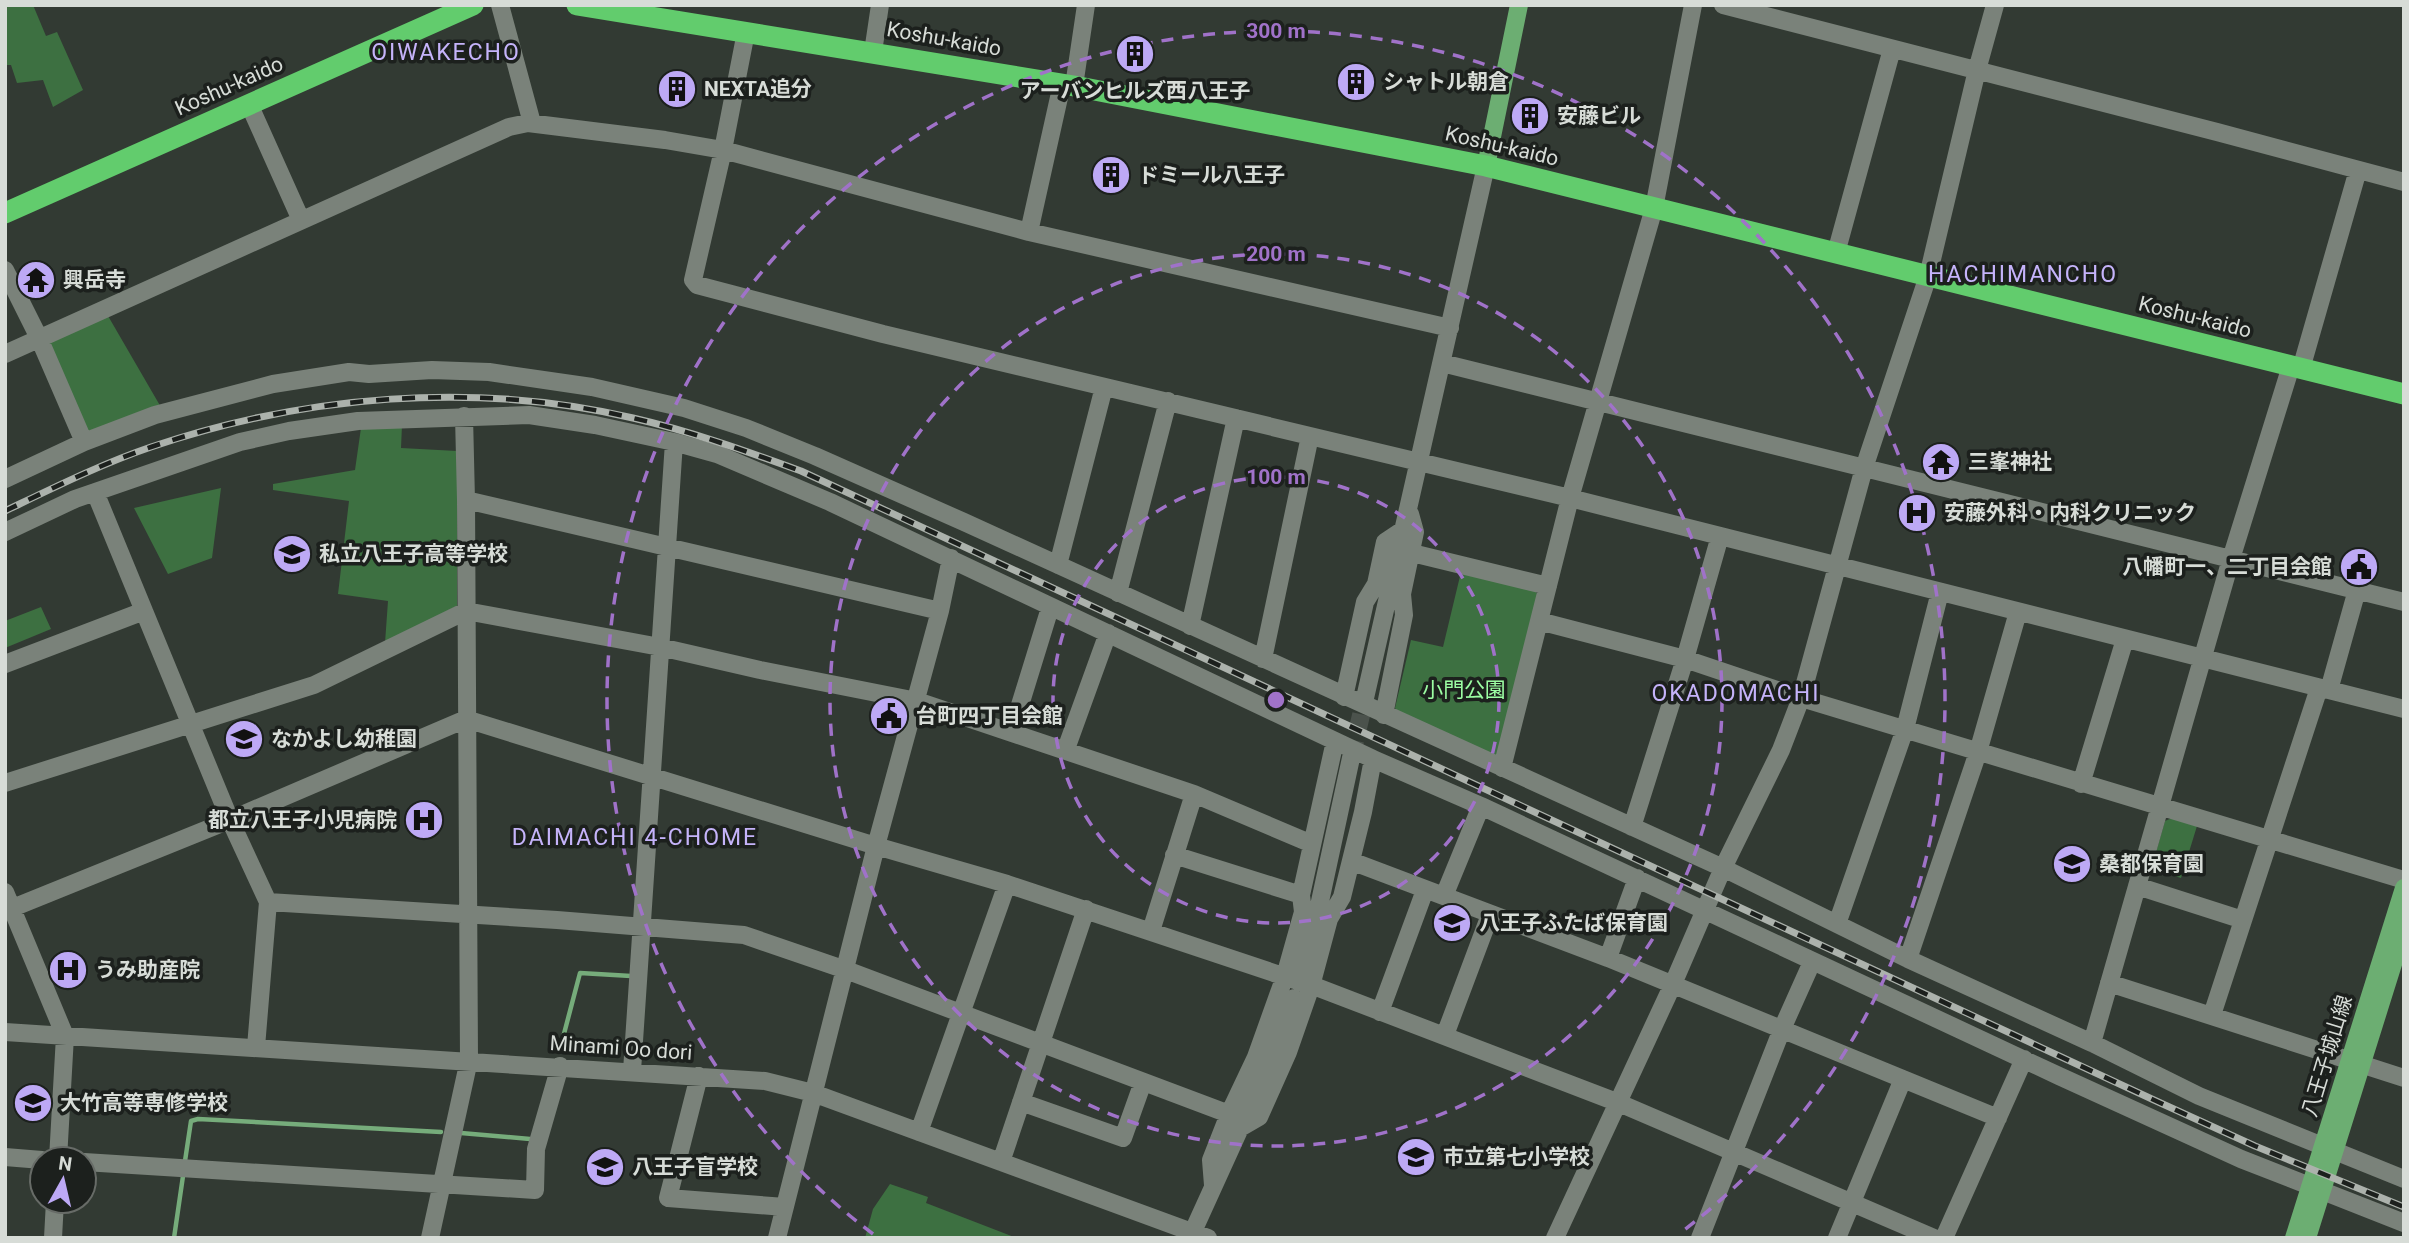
<svg xmlns="http://www.w3.org/2000/svg" width="2409" height="1243" viewBox="0 0 2409 1243" font-family="Roboto,'Noto Sans JP',sans-serif">
<style>
.green{fill:#3d7041}
.lines{fill:none;stroke-linecap:round;stroke-linejoin:round}
.stream{stroke:#76ac7b;stroke-width:4.5}
.minor-tunnel{stroke:#4b524c;stroke-width:18;stroke-dasharray:18 9;stroke-linecap:butt}
.minor{stroke:#7a827a;stroke-width:18}
.major{stroke:#6cae72;stroke-width:18}
.highway{stroke:#62cc6d;stroke-width:21}
.rail-casing{stroke:#acb2ac;stroke-width:7}
.rail{stroke:#1c201d;stroke-width:4.5;stroke-dasharray:13;stroke-linecap:butt}
.ring{fill:none;stroke:#a072c9;stroke-width:3.5;stroke-dasharray:12 9}
.labels{text-anchor:middle;stroke-width:7;stroke-linejoin:round;paint-order:stroke}
.street-label{font-size:21px;fill:#d7dcd7;stroke:#1c201d}
.poi-label{font-size:21px;font-weight:bold;fill:#d7dcd7;stroke:#1c201d;text-anchor:start}
.park-label{font-size:21px;fill:#9cfda3;stroke:#1c201d}
.neighbourhood-label{font-size:23px;letter-spacing:2px;fill:#c5b3fa;stroke:#1c201d}
.centre{fill:#a072c9;stroke:#1c201d;stroke-width:3.5}
.ring-label{font-size:21px;text-anchor:middle;font-weight:bold;fill:#a072c9;stroke:#1c201d;stroke-width:7;stroke-linejoin:round;paint-order:stroke}
</style>
<rect width="100%" height="100%" fill="#323a33"/>
<path class="green" d="M5,5H33L46,36L57,32L83,90L53,107L43,80L17,83L11,65H5Z
M104,309L162,409L87,432L39,338Z
M402,425L401,448L457,451V606L385,643L388,601L338,594L349,501L273,490V484L355,470L361,428Z
M221,488L212,558L168,574L134,508Z
M1461,572L1535,591L1538,595L1498,754L1493,757L1399,714L1395,708L1411,640L1443,647Z
M41,607L51,629L5,648V621Z
M2172,818L2197,826L2181,878L2151,869L2165,821Z
M890,1184L928,1197L926,1203L1014,1237L865,1238L873,1209Z"/>
<g class="lines">
<path class="stream" d="M560,1049L580,973L631,976
M461,1133L530,1139
M185,1161L191,1121L198,1119L441,1132
M174,1238L183,1176"/>
<path class="minor-tunnel" d="M1351,758L1365,698"/>
<path class="minor" d="M500,5L532,123
M1723,5L2217,132L2404,182
M746,32L723,150L693,280L697,285L883,334L1570,498L2404,709
M873,52L880,5
M1074,86L1086,5
M249,104L301,220
M1029,232L1062,84
M1836,253L1892,49
M5,270L39,338L84,442
M5,354L509,127L528,123L665,140L723,150L1029,232L1450,328
M1442,363L2404,602
M2301,369L2358,170
M5,479L84,442L155,415L273,384L349,372L369,374L432,370L489,372L592,387L684,408L746,428L815,456L964,522L1723,868L1908,959L2092,1043L2199,1096L2404,1179
M95,492L230,820L268,902L256,1047
M466,500L940,611
M5,532L75,499L240,442L289,431L358,421L529,415L595,425L674,442L717,454L830,502L1373,759L1481,806L2059,1076L2241,1159L2404,1223
M1412,553L1548,586
M1058,565L1104,387
M1118,593L1168,401
M1539,621L1685,659L1801,698L2404,880
M1190,626L1236,418
M1263,659L1310,436
M5,664L144,611
M2329,690L2357,590
M1344,697L1365,602L1376,584L1385,542L1403,530
M1365,698L1486,166
M1384,715L1404,615L1402,594L1415,532L1410,514
M1012,731L1050,608
M1066,749L1108,633
M1502,768L1570,498L1654,208L1693,5
M5,783L314,685L466,611L660,647L760,670L917,701L1194,794L1312,844
M2081,784L2125,639
M1632,827L1685,659L1720,536
M1174,855L1301,895
M1351,861L1608,958L1998,1118
M2137,886L2243,920
M5,892L65,1036L58,1159
M1444,896L1481,806
M268,902L557,920L744,935L846,970L1229,1114
M5,911L230,820L466,719L876,846L1007,884L1319,988L1619,1103L1934,1238
M1837,924L1905,729L1940,592
M1151,931L1194,794
M1608,958L1637,878
M1908,959L1978,752L2018,612
M1302,970L1316,920L1351,758
M2109,983L2404,1078
M1380,1012L1425,890
M2212,1015L2319,688
M5,1032L765,1081L813,1093L1208,1238
M1445,1035L1490,915
M2092,1043L2231,559L2291,366
M632,1071L674,442
M699,1076L668,1198L785,1207
M1021,1102L1123,1138L1143,1082
M1240,1128L1259,1117L1288,1052L1311,986L1329,919L1342,897L1363,812L1373,759
M919,1132L1007,884
M5,1157L42,1160
M84,1162L535,1190L536,1149L560,1066
M1001,1162L1086,909
M1213,1185L1211,1160L1229,1114L1256,1057L1285,976L1303,912L1301,895L1335,741
M53,1238L55,1201
M430,1238L469,1060L466,500L464,416
M777,1238L876,846L940,611L951,558
M1190,1238L1240,1128L1294,998
M1555,1238L1673,984L1723,868L1781,750L1801,698L1864,468L1928,276L1977,70L1995,5
M1700,1238L1782,1029L1812,962
M1837,1238L1903,1079
M1944,1238L2024,1059"/>
<path class="major" d="M1486,166L1519,5
M2294,1238L2404,888
M2307,1238L2404,929"/>
<path class="highway" d="M577,5L1074,86L1486,166L2404,394
M5,213L473,5"/>
<g class="rail-casing">
<path id="rail" d="M5,511C53,488 101,464 151,447C305,395 475,381 633,418C690,431 746,451 801,471L2154,1100L2255,1146L2404,1207"/>
</g>
<use href="#rail" class="rail"/>
</g>
<g class="ring">
<circle cx="1276" cy="700" r="223"/>
<circle cx="1276" cy="700" r="446"/>
<path d="M873 1234A669 669 0 1 1 1679 1234"/>
</g>
<defs>
<g id="building-disc" transform="scale(2.0125)"><circle r="9.5" fill="#bda9f5" stroke="#1c201d"/><path d="M-4-6H4V6H1V3H-1V6H-4ZM-2.5-4.3h1.7v1.8h-1.7ZM.8-4.3h1.7v1.8H.8ZM-2.5-1h1.7V.8h-1.7ZM.8-1h1.7V.8H.8Z" fill="#111"/></g>
<g id="temple-disc" transform="scale(2.0125)"><circle r="9.5" fill="#bda9f5" stroke="#1c201d"/><path d="M0-6L5-2H3V0L6.5 2.5H4V6H1.5V3h-3V6H-4V2.5H-6.5L-3 0V-2H-5Z" fill="#111"/></g>
<g id="hospital-disc" transform="scale(2.0125)"><circle r="9.5" fill="#bda9f5" stroke="#1c201d"/><path d="M-5-5h3v3.5h4V-5h3V5h-3V1.5h-4V5h-3Z" fill="#111"/></g>
<g id="school-disc" transform="scale(2.0125)"><circle r="9.5" fill="#bda9f5" stroke="#1c201d"/><path d="M0-5L7-2L0 1L-7-2ZM-4 1L0 2.5L4 1V4Q0 6-4 4Z" fill="#111"/></g>
<g id="civic-disc" transform="scale(2.0125)"><circle r="9.5" fill="#bda9f5" stroke="#1c201d"/><path d="M-.6-6.5H3V-4.5H.6V-3L4-1V1h2V6H-6V1h2V-1L-.6-3ZM-1.2 2.5V6h2.4V2.5Z" fill="#111"/></g>
<g id="university-disc" transform="scale(2.0125)"><circle r="9.5" fill="#bda9f5" stroke="#1c201d"/><path d="M0-5L7-2L0 1L-7-2ZM-4 1L0 2.5L4 1V4Q0 6-4 4Z" fill="#111"/></g>
</defs>
<g fill-rule="evenodd">
<use href="#building-disc" x="1135" y="54"/>
<use href="#building-disc" x="1356" y="82"/>
<use href="#building-disc" x="677" y="89"/>
<use href="#building-disc" x="1530" y="116"/>
<use href="#building-disc" x="1111" y="175"/>
<use href="#temple-disc" x="36" y="280"/>
<use href="#temple-disc" x="1941" y="462"/>
<use href="#hospital-disc" x="1917" y="513"/>
<use href="#school-disc" x="292" y="554"/>
<use href="#civic-disc" x="2359" y="567"/>
<use href="#civic-disc" x="889" y="716"/>
<use href="#school-disc" x="244" y="739"/>
<use href="#hospital-disc" x="424" y="820"/>
<use href="#school-disc" x="2072" y="864"/>
<use href="#school-disc" x="1452" y="923"/>
<use href="#hospital-disc" x="68" y="970"/>
<use href="#university-disc" x="33" y="1103"/>
<use href="#school-disc" x="1416" y="1157"/>
<use href="#school-disc" x="605" y="1167"/>
</g>
<g class="labels">
<g class="street-label">
<text transform="translate(944 39) rotate(10)" y="7">Koshu-kaido</text>
<text transform="translate(229 86) rotate(-24)" y="7">Koshu-kaido</text>
<text transform="translate(1502 146) rotate(13)" y="7">Koshu-kaido</text>
<text transform="translate(2195 317) rotate(14)" y="7">Koshu-kaido</text>
<text transform="translate(621 1048) rotate(4)" y="7">Minami Oo dori</text>
<text transform="translate(2327 1056) rotate(-73)" y="7">八王子城山線</text>
</g>
<g class="poi-label">
<text x="1383" y="89">シャトル朝倉</text>
<text x="704" y="96">NEXTA追分</text>
<text x="1135" y="98" text-anchor="middle">アーバンヒルズ西八王子</text>
<text x="1557" y="123">安藤ビル</text>
<text x="1138" y="182">ドミール八王子</text>
<text x="63" y="287">興岳寺</text>
<text x="1968" y="469">三峯神社</text>
<text x="1944" y="520">安藤外科・内科クリニック</text>
<text x="319" y="561">私立八王子高等学校</text>
<text x="2332" y="574" text-anchor="end">八幡町一、二丁目会館</text>
<text x="916" y="723">台町四丁目会館</text>
<text x="271" y="746">なかよし幼稚園</text>
<text x="397" y="827" text-anchor="end">都立八王子小児病院</text>
<text x="2099" y="871">桑都保育園</text>
<text x="1479" y="930">八王子ふたば保育園</text>
<text x="95" y="977">うみ助産院</text>
<text x="60" y="1110">大竹高等専修学校</text>
<text x="1443" y="1164">市立第七小学校</text>
<text x="632" y="1174">八王子盲学校</text>
</g>
<g class="park-label">
<text x="1464" y="697">小門公園</text>
</g>
<g class="neighbourhood-label">
<text x="446" y="60">OIWAKECHO</text>
<text x="2023" y="282">HACHIMANCHO</text>
<text x="1736" y="701">OKADOMACHI</text>
<text x="635" y="845">DAIMACHI 4-CHOME</text>
</g>
</g>
<circle cx="1276" cy="700" r="10" class="centre"/>
<g class="ring-label">
<text x="1276" y="38">300 m</text>
<text x="1276" y="261">200 m</text>
<text x="1276" y="484">100 m</text>
</g>
<rect width="2409" height="1243" fill="none" stroke="#d7dcd7" stroke-width="14"/>
<g transform="translate(63 1180) rotate(8)"><circle r="33" fill="#1c201d" stroke="#676b67" stroke-width="2"/>
<path d="M0-5L12 26L0 18L-12 26Z" fill="#bda9f5"/>
<text y="-10" font-size="19" font-weight="bold" text-anchor="middle" fill="#d7dcd7">N</text>
</g>
</svg>
